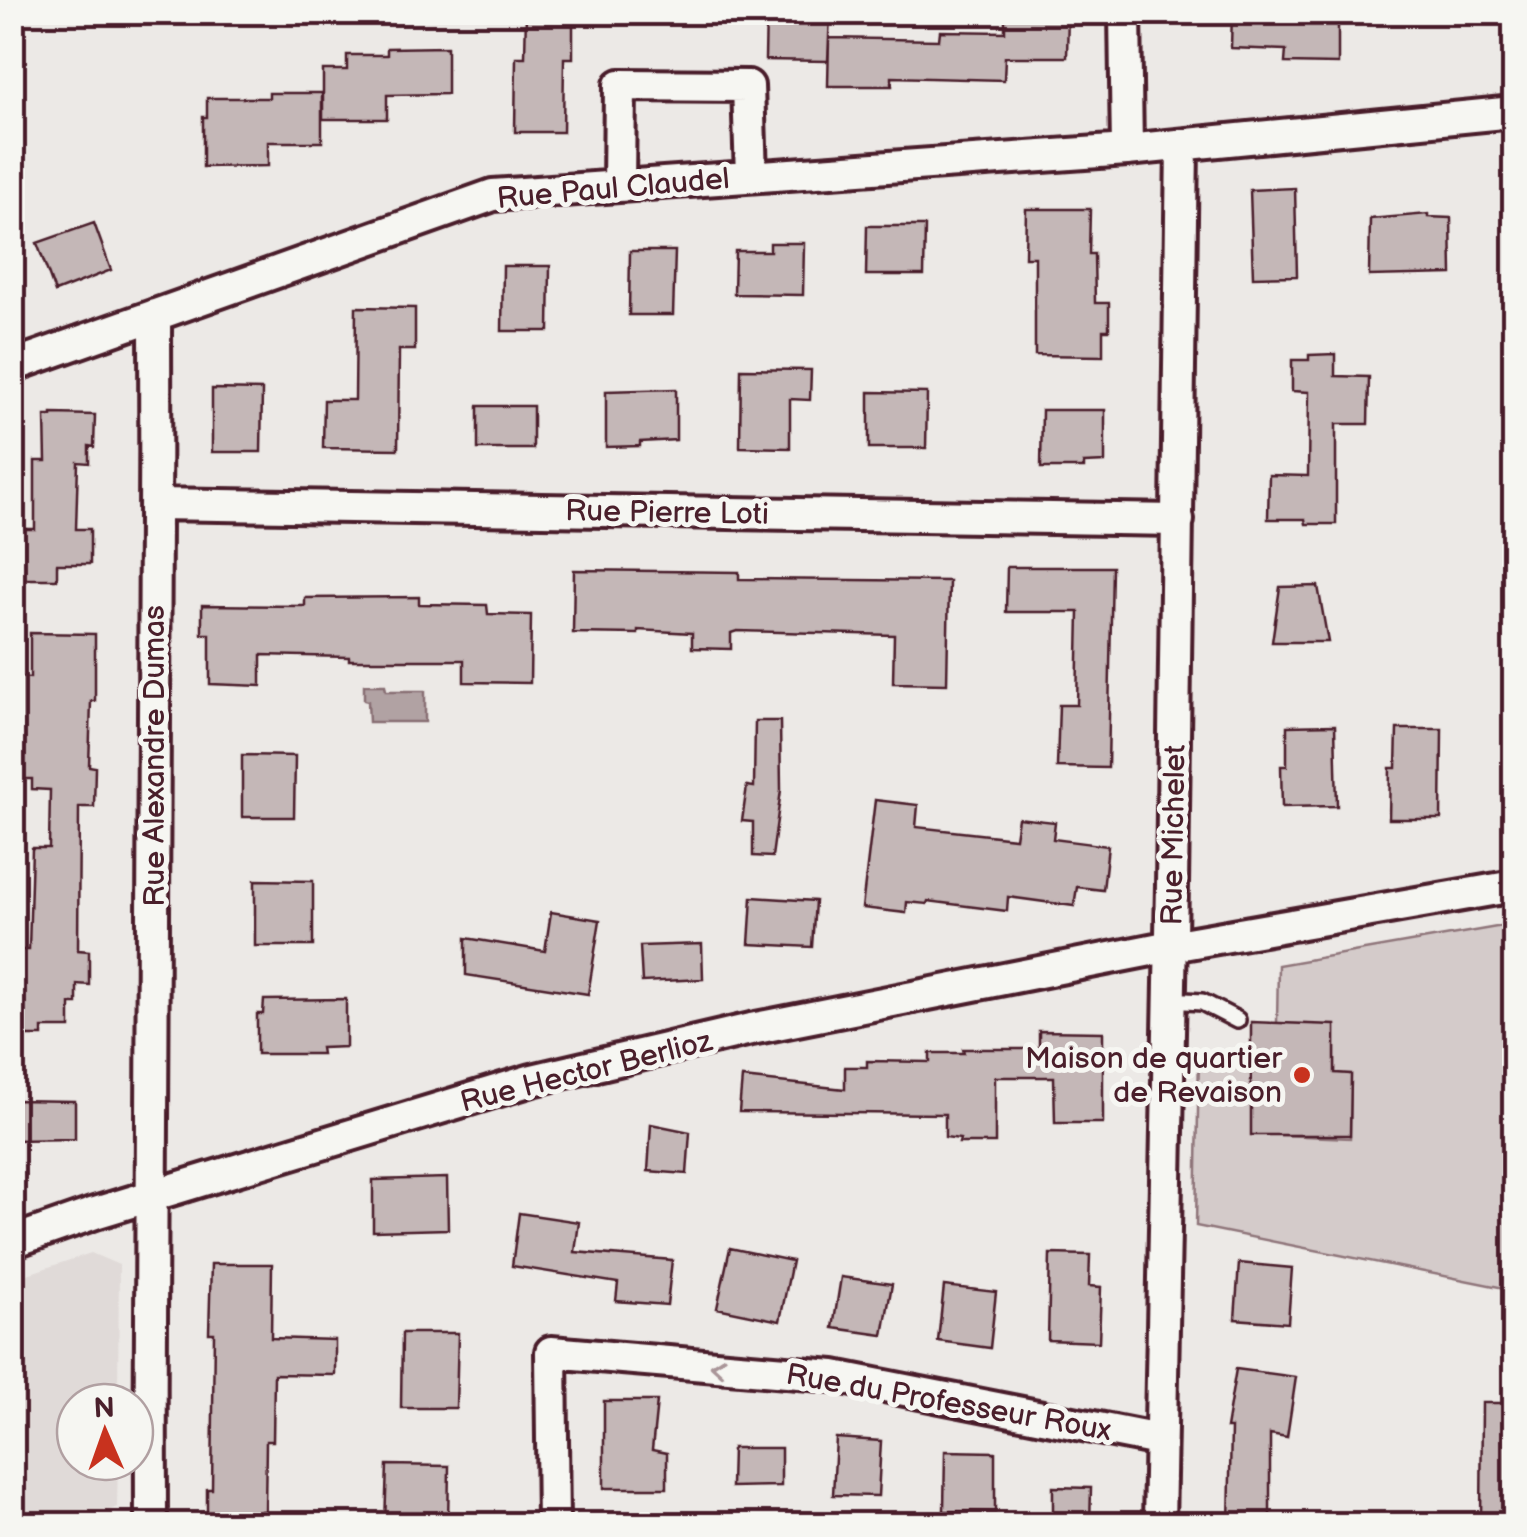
<svg xmlns="http://www.w3.org/2000/svg" width="1527" height="1537" viewBox="0 0 1527 1537" font-family="'Balsamiq Sans',sans-serif">
<style>
.built{fill:#e0dad8}
.green{fill:#d4cbca;stroke:#8f757a;stroke-width:2.5}
.water{fill:#b1a2a3;stroke:#886e73;stroke-width:2.5}
.building{fill:#c4b7b7;stroke:#4a1f2b;stroke-width:2.5}
.lines{fill:none;stroke-linecap:round;stroke-linejoin:round}
.service-casing{stroke:#4a1f2b;stroke-width:22}
.minor-casing{stroke:#4a1f2b;stroke-width:38}
.service{stroke:#f6f6f2;stroke-width:15}
.minor{stroke:#f6f6f2;stroke-width:30}
.oneway{stroke:#a99598}
.poi-dot{fill:#c8321e;stroke:#f6f6f2;stroke-width:4}
.labels{text-anchor:middle;stroke-width:10;stroke-linejoin:round;paint-order:stroke}
.street-label{font-size:30px;fill:#4a1f2b;stroke:#f6f6f2}
.poi-label{font-size:30px;fill:#4a1f2b;stroke:#f6f6f2;text-anchor:end}
</style>
<rect width="100%" height="100%" fill="#ece9e6"/>
<filter id="ink" filterUnits="userSpaceOnUse"><feTurbulence type="fractalNoise" baseFrequency=".01" numOctaves="2"/><feDisplacementMap in="SourceGraphic" scale="20" xChannelSelector="R" yChannelSelector="G"/><feConvolveMatrix kernelMatrix="1 2 1 2 8 2 1 2 1" color-interpolation-filters="sRGB"/></filter>
<g filter="url(#ink)">
<path class="built" d="M91,1253L119,1265L118,1402H75V1462H118L117,1507L99,1515L98,1524H13V1279Z"/>
<path class="green" d="M1514,924V1290L1196,1226L1199,1054L1252,1053L1281,1135L1350,1138L1351,1075L1335,1073V1026L1277,1023L1278,965Z"/>
<path class="water" d="M364,685H385L386,691H425V722H369L368,701L364,700Z"/>
<path class="building" d="M526,12H573V58H564L563,132H515L516,57H525Z
M1005,12H1068L1067,57H1005L1004,80L892,77V86H828L829,38L939,40L940,31L1005,32Z
M1232,12L1338,15V64L1285,63L1286,50L1231,48Z
M766,13H830L828,61L765,60Z
M447,47V94L387,95V119H323V70H347V55H387V48Z
M269,93H322V142H268V166L203,167V117H207V98H269Z
M1295,188L1297,276L1253,277L1250,190Z
M1026,209H1090L1089,254H1094L1095,303H1109V330H1103V356L1035,355V257H1025Z
M1428,214V217L1451,218L1452,274L1369,276L1370,219Z
M94,223L111,270L55,292L37,243Z
M867,226H925L924,275H866Z
M770,243H804L803,295L734,294L735,251H770Z
M630,251H675L673,315H629Z
M503,266H550L549,331H502Z
M356,307L415,308V350H399L398,449L323,448L324,400H355Z
M1335,354V376L1369,377L1368,424H1336V524H1306L1305,519H1268L1269,475L1308,476L1309,392L1292,391V360H1309V355Z
M741,369L811,370L810,400L790,399V448L740,447Z
M212,389L262,390L261,452H212Z
M676,389V440L640,442V446L606,447V391Z
M869,392L927,393L926,448H869Z
M478,406H533V449H478Z
M1042,410H1105V462L1084,463V468H1041Z
M52,414L95,415L94,447L89,446V463L78,462L76,529H90V564H57V579H19V529H35V461H46L45,416H52Z
M1007,567H1112L1108,768L1057,767L1059,705H1077L1079,612H1006Z
M574,570L739,572V579L949,581L947,684L893,683L894,635L737,631L731,633V649L692,648V633L638,630V634L573,633Z
M1318,586L1328,642H1272L1280,587Z
M419,597V604L487,605L488,614L531,615L530,683L464,682V660H349V657L261,655V686L210,684V634H202V605L305,606V598Z
M30,633L95,634V701H91L89,766L95,767L94,807H79L78,950L89,951V985L77,984V1004H70V1028H42V1036H12V950H29L32,848H49L50,790L32,789V779H12V743L19,744L18,677L30,678Z
M755,721H780L781,790L772,857L753,856V822L742,821L747,786L754,787Z
M1335,725L1337,806L1282,807L1281,766H1287V726Z
M1397,729H1442L1441,819H1389L1390,768H1396Z
M242,755L295,756L294,817H242Z
M875,800L918,805L916,827L1015,838L1018,818L1055,822L1053,839L1108,846L1103,890L1077,887L1074,906L1008,897L1007,911L928,901L927,904L907,902L906,913L862,908Z
M255,880L313,881V946H255Z
M752,897L815,901L812,947L749,944Z
M551,912L600,920L588,994L466,975V938L545,951Z
M702,944L703,979L642,982L640,946Z
M346,999V1047L321,1048L322,1054H257V1014H263L264,1000Z
M1251,1022L1335,1025V1073L1351,1074L1350,1135H1251Z
M1039,1031L1103,1032V1123H1055L1054,1077H995V1143H959L960,1139L945,1137V1114L739,1112L742,1078L845,1089V1067H867V1061L930,1062V1053H964L963,1049H1039Z
M12,1100L75,1101V1139L12,1140Z
M651,1124L690,1132L687,1174L648,1171Z
M447,1178L448,1229L373,1231V1180Z
M519,1213L579,1222L575,1252L672,1260L667,1305L616,1301L618,1283L512,1266Z
M730,1248L792,1261L780,1321L717,1308Z
M1050,1254L1090,1255L1089,1286L1101,1287L1099,1342L1048,1340Z
M1239,1263L1292,1268L1288,1323L1235,1319Z
M211,1264H272L271,1338L335,1340V1375L274,1374L273,1441H266L265,1511H261L260,1524H207V1489H212L214,1333H209Z
M841,1277L892,1284L883,1335L833,1328Z
M944,1286L996,1292L990,1348L938,1341Z
M402,1333H458L456,1408H401Z
M1236,1369L1296,1377L1287,1437L1270,1434V1524H1229L1231,1428H1226Z
M604,1401H657L652,1450L667,1453V1488H604Z
M1482,1403H1514V1524H1481Z
M836,1438L881,1441L878,1496L833,1495Z
M732,1448H781V1486L731,1487Z
M945,1451L995,1452V1512L944,1511Z
M387,1465L449,1466L448,1524H385Z
M1053,1487L1091,1488L1090,1524H1053Z"/>
<g class="lines">
<g class="service-casing">
<path id="service" d="M1169,1000L1202,1002L1237,1020"/>
</g>
<g class="minor-casing">
<path id="minor" d="M1125,12L1127,150
M619,186L620,85L748,86L751,176
M12,366L493,195L1127,150L1514,112
M156,504L1178,520
M12,1242L95,1213L532,1080L751,1029L1171,946L1514,886
M151,1524C149,1121 157,718 155,315
M553,1524L551,1352L834,1376L1159,1440
M1159,1524L1172,885L1182,145"/>
</g>
<use href="#service" class="service"/>
<use href="#minor" class="minor"/>
</g>
<defs><path id="oneway-chevron" d="M-2-3.5L2.5 0L-2 3.5" fill="none" stroke-width="1.6" stroke-linecap="round" stroke-linejoin="round" transform="scale(2.5)"/></defs>
<use class="oneway" href="#oneway-chevron" transform="translate(718 1366) rotate(-175)"/>
</g>
<circle class="poi-dot" cx="1302" cy="1075" r="10"/>
<g class="labels">
<g class="street-label">
<text transform="translate(613 188) rotate(-5)" y="10">Rue Paul Claudel</text>
<text transform="translate(667 512) rotate(1)" y="10">Rue Pierre Loti</text>
<text transform="translate(154 756) rotate(-90)" y="10">Rue Alexandre Dumas</text>
<text transform="translate(1173 835) rotate(-89)" y="10">Rue Michelet</text>
<text transform="translate(586 1071) rotate(-14)" y="10">Rue Hector Berlioz</text>
<text transform="translate(949 1402) rotate(10)" y="10">Rue du Professeur Roux</text>
</g>
<g class="poi-label">
<text x="1282" y="1068">Maison de quartier<tspan x="1282" dy="34">de Revaison</tspan></text>
</g>
</g>
<rect width="1527" height="1537" fill="none" stroke="#f6f6f2" stroke-width="50"/>
<rect x="25" y="25" width="1477" height="1487" fill="none" stroke="#4a1f2b" stroke-width="4" filter="url(#ink)"/>
<g transform="translate(105 1432) rotate(358)"><circle r="48" fill="#f6f6f2" stroke="#b1a0a2" stroke-width="2.5"/>
<path d="M0-8L18 38L0 25L-18 38Z" fill="#c8321e"/>
<text y="-15" font-size="28" font-weight="bold" text-anchor="middle" fill="#4a1f2b">N</text>
</g>
</svg>
